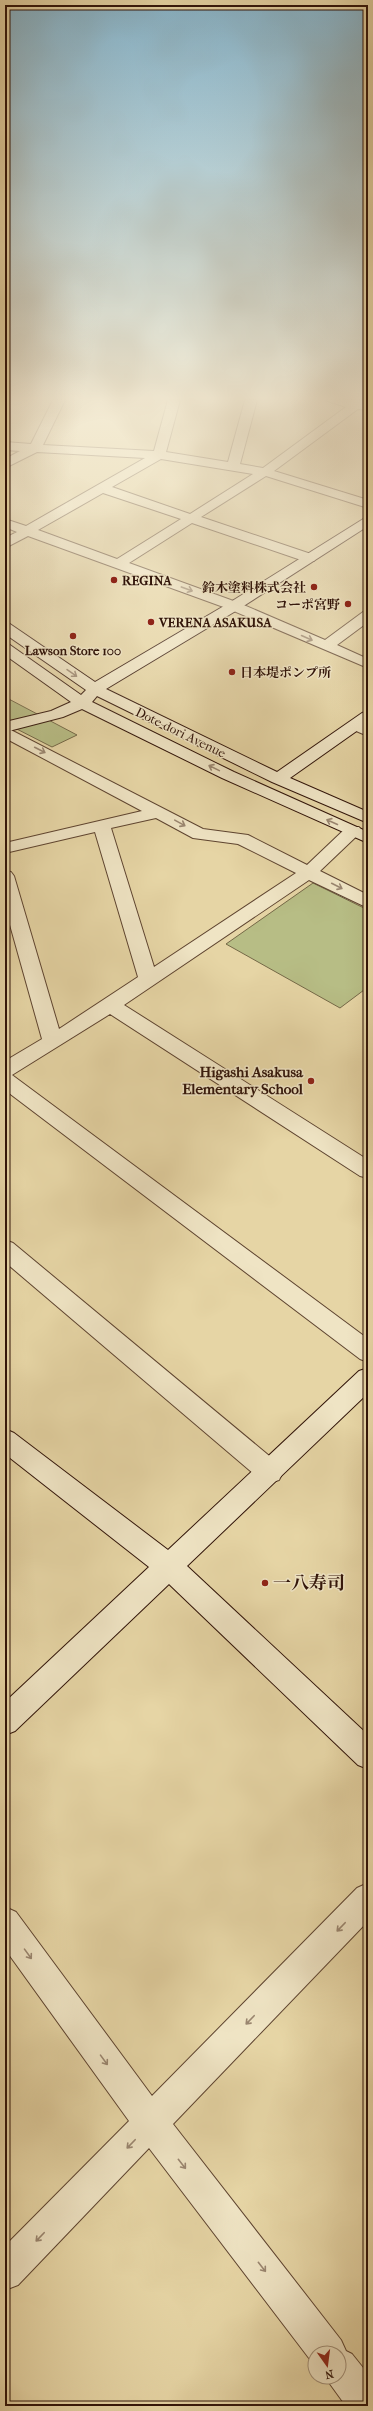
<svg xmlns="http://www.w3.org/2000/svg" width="373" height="2411" viewBox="0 0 373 2411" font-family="'IM FELL French Canon','Noto Serif JP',serif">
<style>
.green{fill:#b7bd85;stroke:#746847}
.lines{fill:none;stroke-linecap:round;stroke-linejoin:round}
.street-casing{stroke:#5e4430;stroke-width:2}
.secondary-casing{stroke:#311409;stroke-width:2}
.street{fill:#efe4c4;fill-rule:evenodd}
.secondary{fill:#efe4c4;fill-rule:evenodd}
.oneway{stroke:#9a8670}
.poi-dot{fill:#8f2418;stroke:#efe4c4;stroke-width:1.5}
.labels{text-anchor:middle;stroke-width:3;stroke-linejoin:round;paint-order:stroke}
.far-poi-label{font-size:13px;font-weight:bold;fill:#311409;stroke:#efe4c4;text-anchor:start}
.far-street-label{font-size:13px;fill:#311409;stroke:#efe4c4}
.poi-label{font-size:15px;font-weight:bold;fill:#311409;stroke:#efe4c4;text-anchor:end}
.near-poi-label{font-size:18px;font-weight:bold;fill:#311409;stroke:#efe4c4;text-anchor:start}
</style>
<rect width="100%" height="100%" fill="#e6d5a5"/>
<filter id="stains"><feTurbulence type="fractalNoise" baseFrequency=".005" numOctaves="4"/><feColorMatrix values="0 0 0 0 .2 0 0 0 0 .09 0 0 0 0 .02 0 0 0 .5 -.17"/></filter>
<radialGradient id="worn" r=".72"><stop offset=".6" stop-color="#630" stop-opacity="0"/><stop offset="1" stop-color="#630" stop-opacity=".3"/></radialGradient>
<path class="green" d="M5,697L77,735L52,747L5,723Z
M313,883L368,910V987L340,1008L226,944Z"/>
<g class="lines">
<g class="street-casing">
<path id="street" d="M53,400H65L43,445L154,451L168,400H180L166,452L228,462L245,400H257L240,464L263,468L346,407L325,400H365L363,403L368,404V410L358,409L274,471L368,500V508L266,476L201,517L314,555L316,558L314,561H304L192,523L129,563L239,603L325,640L363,612L368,611V622L337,645L368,659V668L229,609L28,536L5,548V538L17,532L5,527V519L26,526L145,458L37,452L5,468V459L20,451L5,450V442L31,444ZM161,459L253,474L190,514L112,487ZM103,493L181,519L117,559L38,530Z
M355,720L368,725V736L349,728L347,725Z
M5,727L203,829L248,835L307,865L347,827H359L362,831L320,871L368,895V908L309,880L124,1005L368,1160V1178L360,1176L110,1014L12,1075L368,1339V1362L360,1359L5,1090V1061L42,1039L5,907V871L11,872L14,876L59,1029L138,977L95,832L5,853V843L142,811L5,738ZM156,818L193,838L238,844L296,873L154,967L111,828Z
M5,1240L13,1243L279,1464L283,1472L279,1480L270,1483L261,1480L5,1262Z
M368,1883V1921L173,2124L341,2340L346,2351L352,2354L368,2374V2406H346L325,2377H339V2353H315V2366L149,2148L18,2285L5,2290V2246L129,2121L5,1949V1907L16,1912L152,2096L357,1888Z"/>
</g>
<g class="secondary-casing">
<path id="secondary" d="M368,516V526L239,609L106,689L277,772L362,713L368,711V723L290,778L368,812V823L272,782L97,696L92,702L234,772L368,832V843L222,778L82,709L63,717L5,732V722L51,711L71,702L5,655V644L10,645L81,695L86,690L5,634V623L10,624L95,682L229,603Z
M368,1368V1393L187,1566L368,1735V1769L358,1765L169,1584L15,1731L5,1735V1702L149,1567L5,1454V1429L14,1433L168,1550L359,1371Z"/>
</g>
<use href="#street" class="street"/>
<use href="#secondary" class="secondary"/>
</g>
<defs><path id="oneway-shaft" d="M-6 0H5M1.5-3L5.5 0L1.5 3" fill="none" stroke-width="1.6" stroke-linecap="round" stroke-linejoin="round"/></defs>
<g class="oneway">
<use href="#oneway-shaft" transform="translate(187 589) rotate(20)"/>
<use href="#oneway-shaft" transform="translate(307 638) rotate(24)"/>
<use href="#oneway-shaft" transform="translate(72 673) rotate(35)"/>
<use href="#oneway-shaft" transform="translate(40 750) rotate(27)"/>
<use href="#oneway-shaft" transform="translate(214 768) rotate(-154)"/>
<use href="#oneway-shaft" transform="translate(332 822) rotate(-156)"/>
<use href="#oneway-shaft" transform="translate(180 823) rotate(29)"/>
<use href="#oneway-shaft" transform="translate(337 886) rotate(27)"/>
<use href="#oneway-shaft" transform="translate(341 1927) rotate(134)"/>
<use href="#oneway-shaft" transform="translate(28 1954) rotate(54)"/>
<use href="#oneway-shaft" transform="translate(250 2020) rotate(134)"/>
<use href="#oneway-shaft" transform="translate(104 2060) rotate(54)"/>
<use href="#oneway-shaft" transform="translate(131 2144) rotate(134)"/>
<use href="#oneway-shaft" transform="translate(182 2164) rotate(52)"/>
<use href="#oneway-shaft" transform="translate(40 2237) rotate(134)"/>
<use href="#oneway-shaft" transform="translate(262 2267) rotate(52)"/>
</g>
<linearGradient id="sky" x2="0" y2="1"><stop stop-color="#87b6ce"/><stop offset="0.54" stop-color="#f4ecd6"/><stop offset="1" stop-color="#f4ecd6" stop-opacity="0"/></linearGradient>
<rect width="373" height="738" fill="url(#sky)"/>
<g class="poi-dot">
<circle cx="114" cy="580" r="4"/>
<circle cx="314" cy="587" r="4"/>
<circle cx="348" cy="604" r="4"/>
<circle cx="151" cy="622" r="4"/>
<circle cx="73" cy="636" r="4"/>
<circle cx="232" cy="672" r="4"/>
<circle cx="311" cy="1081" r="4"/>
<circle cx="265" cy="1583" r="4"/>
</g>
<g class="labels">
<g class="far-poi-label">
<text x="122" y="585">REGINA</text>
<text x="306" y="592" text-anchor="end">鈴木塗料株式会社</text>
<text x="340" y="609" text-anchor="end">コーポ宮野</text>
<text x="159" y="627">VERENA ASAKUSA</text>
<text x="73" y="655" text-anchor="middle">Lawson Store 100</text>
<text x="240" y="677">日本堤ポンプ所</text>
</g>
<g class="far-street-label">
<text transform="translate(181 732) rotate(26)" y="5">Dote-dori Avenue</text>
</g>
<g class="poi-label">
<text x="303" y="1077">Higashi Asakusa<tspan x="303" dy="17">Elementary School</tspan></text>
</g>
<g class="near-poi-label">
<text x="273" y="1589">一八寿司</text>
</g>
</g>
<rect width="373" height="2411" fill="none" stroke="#e6d5a5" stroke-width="20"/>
<rect x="6" y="6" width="361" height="2399" fill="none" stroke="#311409" stroke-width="2"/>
<rect x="10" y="10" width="353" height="2391" fill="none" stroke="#311409"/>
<g transform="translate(327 2365) rotate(166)"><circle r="19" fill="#efe4c4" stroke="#a39179"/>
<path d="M0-3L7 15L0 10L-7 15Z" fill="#8f2418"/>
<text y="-6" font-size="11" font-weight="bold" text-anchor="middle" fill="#311409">N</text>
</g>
<rect width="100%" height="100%" filter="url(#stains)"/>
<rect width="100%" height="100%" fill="url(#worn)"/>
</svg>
